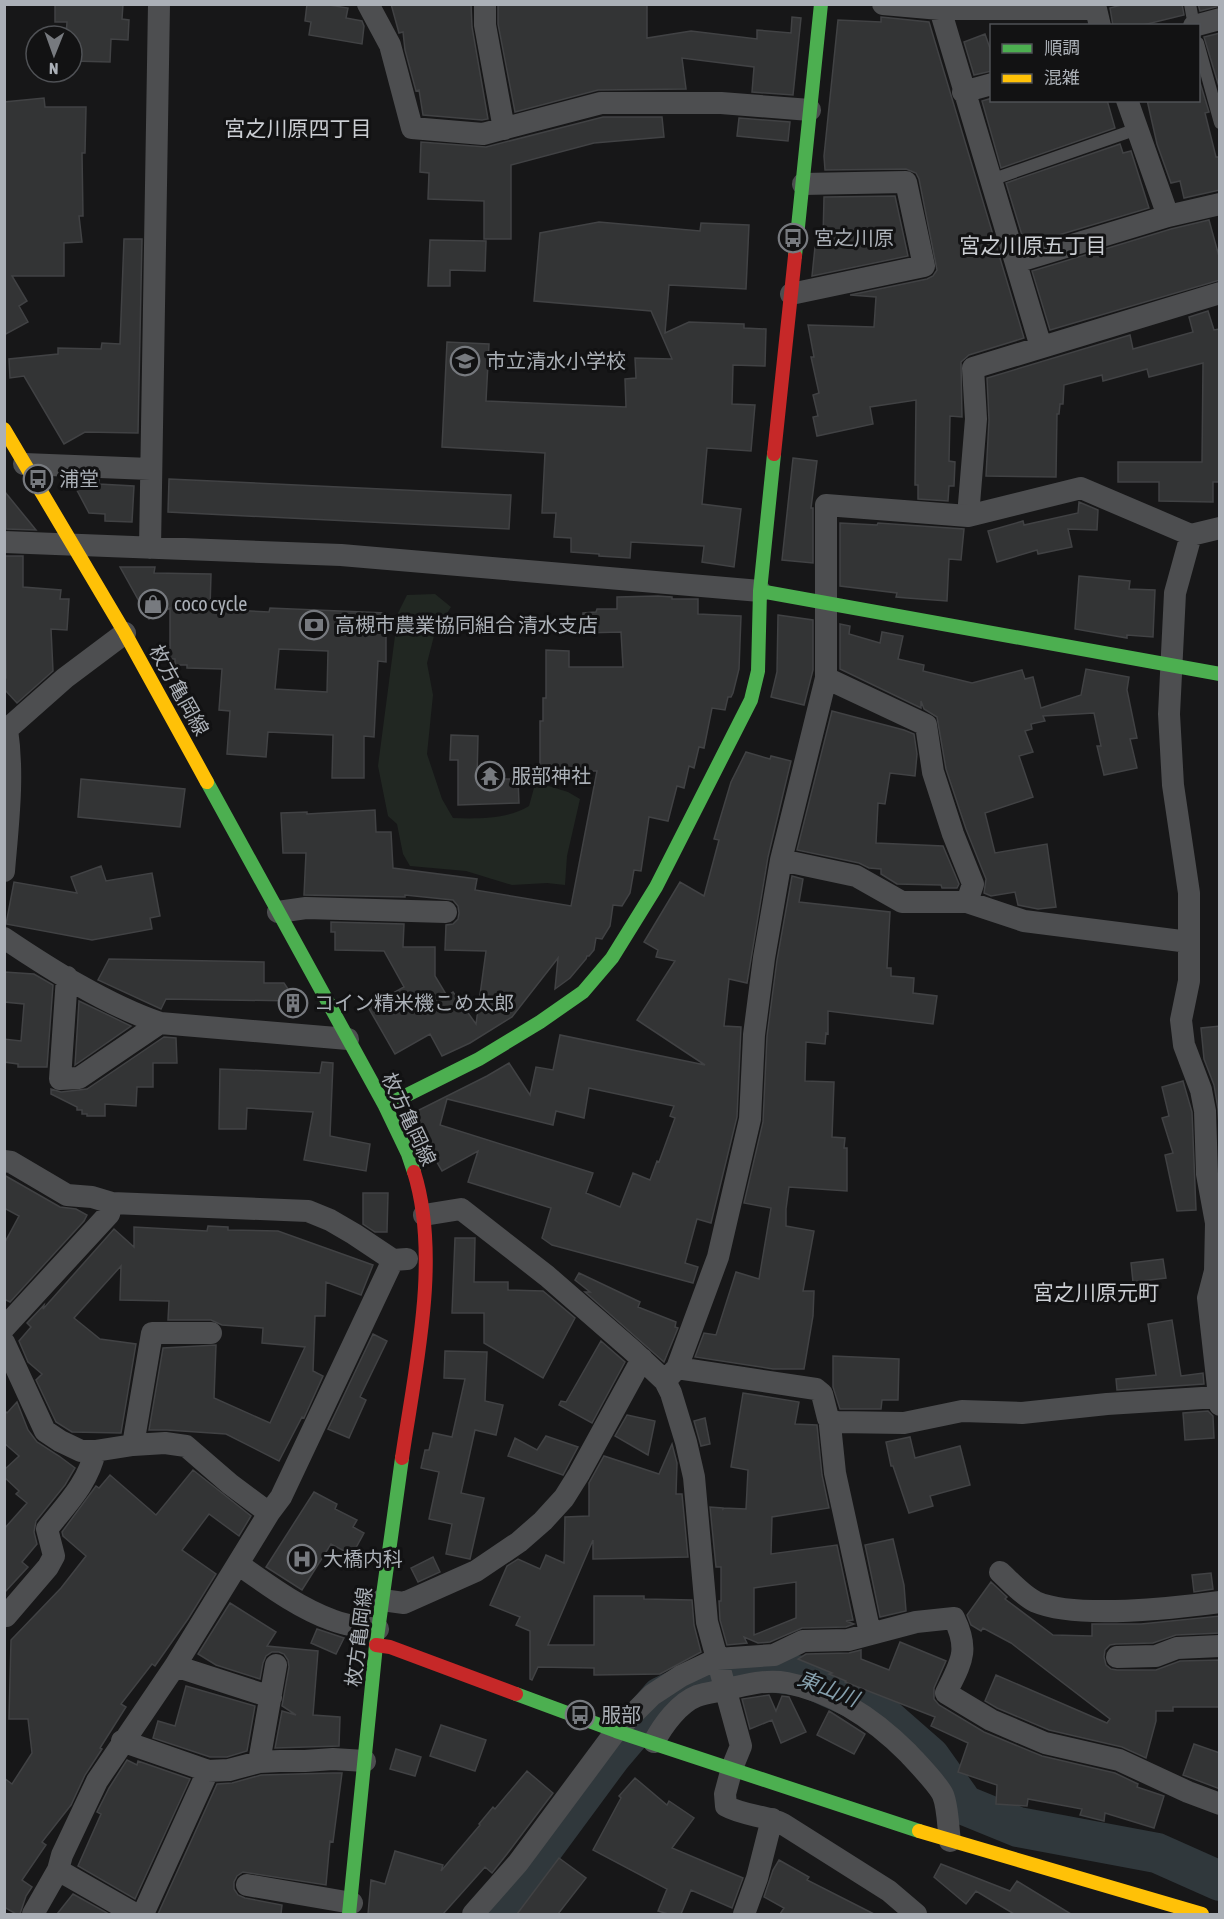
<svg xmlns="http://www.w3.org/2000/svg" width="1224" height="1919" viewBox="0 0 1224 1919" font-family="'Asap Condensed','Noto Sans JP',sans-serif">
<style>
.green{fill:#212722}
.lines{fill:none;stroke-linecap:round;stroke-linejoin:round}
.river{stroke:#30383c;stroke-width:40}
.building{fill:#333435;stroke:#414244;stroke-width:1.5;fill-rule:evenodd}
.lane{stroke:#4d4e50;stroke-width:12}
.street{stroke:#4d4e50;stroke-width:22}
.fast{stroke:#4caf50;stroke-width:14}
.slow{stroke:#ffc107;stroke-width:14}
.jam{stroke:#c62828;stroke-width:14}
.labels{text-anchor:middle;stroke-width:6;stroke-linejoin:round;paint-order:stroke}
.poi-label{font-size:20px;fill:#abb0b7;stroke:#121213;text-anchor:start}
.street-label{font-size:20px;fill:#abb0b7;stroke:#121213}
.neighbourhood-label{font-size:21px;fill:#cbced3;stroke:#121213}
.water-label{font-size:21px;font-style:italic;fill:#86a0ad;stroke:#121213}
</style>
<rect width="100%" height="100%" fill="#171718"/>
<path class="green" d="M435,594L451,607L435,632L427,663L433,695L427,754L442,799L453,818C478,819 508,819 529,806L534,788L542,784L568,792L580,799L567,856L565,885L547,883L512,885L466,871L410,866L403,854L397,824L388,816L378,766L398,613L407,595Z"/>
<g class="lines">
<path class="river" d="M491,1914L504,1901L611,1756L661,1697L704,1677L750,1670L804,1676L873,1707L930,1757L964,1805L1018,1827L1157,1853L1220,1881"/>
</g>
<path class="building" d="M55,4H123L122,19L129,20L128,40L111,39L110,62L72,61V36H66L67,22H55Z
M307,4H323L348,8L346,18L362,21L364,26L362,44L309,35L311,22L305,21Z
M391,4H471L472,27L488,119L482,120L423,115L419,90L416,91L405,50L403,32L399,33Z
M498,4H647V38L691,31L757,39V30L791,33L792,17L801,18L793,95L752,92L754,67L682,58L686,89L598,90L515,112L498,24Z
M1125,4H1182L1184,15L1139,26H1113L1110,8Z
M1198,4H1220V6L1200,11Z
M881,17L929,22L1024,338L969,355L961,362L962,417L950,416L949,461L955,462L954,486H949L948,501L918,499V485H915L916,400L870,407L873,424L817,436L813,417L818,416L813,395L819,393L811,357H814L808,325L874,327L876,297L850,295L927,279L933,276L937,270L919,179L916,173L906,169L825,170L824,156L838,20L881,22Z
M1220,33V90L1204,37Z
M985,34L992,54V71L974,75L964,42Z
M1198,76L1209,112L1205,113L1216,157H1220V190L1184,198L1180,181L1171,183L1157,144L1147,100H1198Z
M44,98L45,107H86L85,153H82L83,216H79L82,242L64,243V276H12L27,301L19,306L28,322L4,335V102Z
M992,98V100H1107L1115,128L1001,168L982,101Z
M603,117H662L664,137L594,143L511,165V239H484V201L428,199L429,173L420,172L421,142L486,147Z
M739,118L790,122L788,141L737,136Z
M1120,144L1123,153L1131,151L1149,208L1025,245L1006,183Z
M895,196L908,256L812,276L815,247L823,238L824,197Z
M1209,220L1220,260V280L1050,330L1032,271L1171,229Z
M599,222L700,231L701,223L749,225L746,289L669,285L665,333L689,322L744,324V328L766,329L765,366L733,365L732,404L755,405L751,451L707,448L702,504L741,509L734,567L702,562L704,546L631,542L630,558L599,556V554L571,552V538L554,537L556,513H542L545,453L442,447L447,342L489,344L486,401L626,407L625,379L636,378L635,358L672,359L651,311L534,301L540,233Z
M124,239H142L138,433L85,432L64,444L24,376L10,378L9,359L58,354V348L101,349L102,343L120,344Z
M430,240L486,241L485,271L450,270V286H428Z
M1208,311L1214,330L1220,329V482H1213V502L1159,501V482H1118V462H1202L1203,363L1149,377L1147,369L1103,381L1102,375L1064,385L1063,404H1060L1059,414H1057L1056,477L986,476L989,420L987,378L1130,335L1133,349L1193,332L1189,317Z
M793,458L817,461L811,508H813V563L782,560Z
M71,479L99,480V484L134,486L132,522L105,521V514L89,513Z
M169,479L511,495L509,529L168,512Z
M5,492L36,530L6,529Z
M1079,502L1098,510L1097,530L1068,529L1072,547L1038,554L1037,550L997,562L988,531L1023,521L1024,525L1078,513Z
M840,523L877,525L878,523L964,529L961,560L949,559L947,601L907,598L896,597L897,593L840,586Z
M4,556H23V587L61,590L60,599H69L67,630L51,629L53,671L17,703L4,689V680L6,678Z
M120,567H155L154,573L211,574L210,609L269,612L270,608L386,613V662L378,661L374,737L364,736V778H332L333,735L268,732L266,757L227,754L230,711L219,710L222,669L187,668V665H175V659H170V608L149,619ZM279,649L328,651L327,692L275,689Z
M1079,576L1130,581L1129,589L1155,590L1153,637L1127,635V638L1075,629Z
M658,596L672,597V599H698V614L741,616L739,669L733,693L731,697H728L725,710L712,708L704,748L699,747L694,768L689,766L684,788L677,786L668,821L649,817L641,871L634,870L630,893L622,906L613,905L610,926L602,939L596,938L594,950L589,956H587L586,959L570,978L555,989L558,958L512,1017L470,1043L442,1056L430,1034L395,1054L368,1007L404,987L384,951L335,950V932H331V922L404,924L403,947H435V976L447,996L453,992L476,1024L486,951L445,950L446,925L453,924L458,919L459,913L458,906L453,900L405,895V897L304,895L306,853H283L281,813L307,812V814L375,810L376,832H391L393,868L477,879L475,890L571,906L597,771H540V721H543V698H546V650L569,651V667H623L621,632L583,633V613L596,612L597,609H617V597Z
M778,615L813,620V670L804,705L771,697L777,672Z
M840,624L850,626L849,634L880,643L882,632L903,636L898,659L924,665L923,671L972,683L1022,670L1025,679L1033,677L1041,708L1081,695L1086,669L1129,677L1127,690L1137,738L1130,739L1137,768L1104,775L1097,746H1101L1094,713L1043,716L1045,721L1031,724L1032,729L1025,731L1033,752L1019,756L1033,797L985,813L995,853L1047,844L1056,907L1038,909L1018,905L1015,892L991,896L984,893L986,879L966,829L946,769L937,717L924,709L921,701V708L840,669Z
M832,711L904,730L914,734L917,754L915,776L890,773L885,804L878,803L876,843L943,846L959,884L957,888H942L941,885L897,884L881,874V869L869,868L859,863L797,850Z
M451,735L478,736L477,779H518L519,803L458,805V760H450Z
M746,752L770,759L771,756L791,761L768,857L747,983L729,979L724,1026L741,1027L737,1117L711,1223L697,1219L685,1263L698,1267L693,1283L552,1245L542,1238L551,1208L468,1182L478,1151L442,1171L413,1121L415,1112L487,1076L509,1063L530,1095L536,1067L553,1070L560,1035L705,1065L637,1020L675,961L656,957L658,950L644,942L680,882L704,896L719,840L714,839L731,782ZM589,1088L674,1106L670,1116L675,1118L659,1162L657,1161L650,1180L633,1173L620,1207L586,1193L593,1173L440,1125L447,1099L553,1125L556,1111L584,1118Z
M81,779L185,789L180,827L78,817Z
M101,866L106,881L152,873L160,916L150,918L152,929L92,940L6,924L14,882L77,893L71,877Z
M792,876L803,879L799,902L890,912L887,968H891V976L914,978L913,993L937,996L933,1024L828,1011V1034L826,1033L825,1044L806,1042L805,1081L834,1082L832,1137L845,1138L844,1148H847V1191L789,1187L786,1209V1226L814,1231L803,1291H814L813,1316L804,1369H773L695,1357L704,1333L716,1335L736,1272L759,1279L771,1208L744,1203L763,1122L767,1036L777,960Z
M109,959L264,962V983H284L296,1001L166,999L161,1009L98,980Z
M4,972L34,974L53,985L47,1067H18V1064L4,1062V1039L21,1041L24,1004L4,1002Z
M79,1001L131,1026L75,1065Z
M1220,1026V1142L1218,1109L1214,1085L1204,1059L1201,1028Z
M164,1037L176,1038L177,1063H153V1087H137L136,1106L105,1104V1116H87V1114H82V1110H77V1107L51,1094V1089L61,1092L87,1089Z
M322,1062L333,1063L330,1136L370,1144L366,1171L304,1160L313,1112L247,1108L246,1129H219L220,1069L320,1073Z
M1183,1081L1192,1112L1196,1210L1177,1211L1165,1155L1173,1153L1162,1118L1169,1116L1162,1087Z
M4,1175L60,1207L76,1209L87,1215L84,1221L10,1302L4,1299V1244L19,1216L4,1208Z
M363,1193H388L387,1232H375L363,1224Z
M208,1226L228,1227V1230L278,1231L373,1265L361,1295L326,1282L325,1316H315L313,1371L323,1376L304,1418L302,1417L279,1461L226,1434L167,1430H149L163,1348L216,1345L214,1398L270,1423L305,1347L262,1343L263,1328L222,1325L211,1320H168L169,1301L120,1300L121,1266L74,1318L100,1339L136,1344L121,1433L72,1432L56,1422L36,1380L42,1374L28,1362L19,1341L31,1327L27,1323L44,1305L43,1309L114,1229L134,1247V1227L207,1231Z
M455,1238H475L474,1282H508V1290L543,1291L575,1318L543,1378L484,1343V1313H452Z
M1163,1259L1166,1278L1133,1282L1131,1263Z
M579,1273L640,1302L638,1307L676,1322L675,1327L678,1328L664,1362L585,1292H590L575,1280Z
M1172,1320L1181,1376L1203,1373L1204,1384L1117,1390L1116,1379L1156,1375L1148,1324Z
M373,1334L387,1341L360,1397L366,1400L349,1438L328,1429Z
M601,1341L625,1362L592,1423L559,1405L561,1401L566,1402Z
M445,1351L487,1352L485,1401L503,1405L496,1435L475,1430L461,1493L484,1498L470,1559L446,1554L452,1524L429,1519L439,1472L421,1468L425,1450H429L433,1433L452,1437L465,1379L444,1378Z
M833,1356L899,1359L898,1400H882L881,1409H840L833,1387Z
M743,1393L799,1402L795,1424L817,1425L822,1475L829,1508L772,1517L771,1554L837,1545L853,1620L846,1621L854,1624L846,1627L802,1628L770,1642L758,1643L744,1637L747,1643L727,1645L720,1620L719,1601H721V1567H716L710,1507L723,1508V1509L724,1508L746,1509L748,1470L731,1467ZM796,1582V1618L754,1635V1588Z
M17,1402L28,1430L37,1442L59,1456L75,1468L65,1485L36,1521L34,1532L37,1544L22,1562L28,1567L4,1593V1529L27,1503L16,1494L19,1491L4,1477V1470L19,1456L4,1443V1410L7,1413Z
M1208,1411L1213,1416L1214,1438L1185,1440L1183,1413Z
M627,1415L655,1421L648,1455L615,1436Z
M705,1418L710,1444L701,1446L694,1421Z
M546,1436L578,1447L563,1475L508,1456L515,1438L537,1450Z
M910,1437L915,1458L960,1446L970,1485L930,1496L933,1506L909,1513L893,1466H891L886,1442Z
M672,1444L677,1463L676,1494H682L688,1557L593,1559V1540L548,1645H594V1596H644V1599L692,1600L694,1625L701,1652L660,1674L594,1675V1668L538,1667L532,1680L530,1679V1631L516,1625L520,1617L490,1605L507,1566L518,1559L540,1569L546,1555L564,1563L565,1517L589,1516V1483L604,1456L659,1474Z
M193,1470L251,1516L239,1536L209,1514L182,1550L216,1574L188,1619L155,1666L152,1664L121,1704L126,1707L100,1748L102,1749L85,1775L71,1805L42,1842L46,1845L22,1880L32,1887L26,1896L20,1914H16L4,1907V1778L12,1784L32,1753L28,1719H9L11,1640L61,1588L86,1556L63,1536L62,1532L96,1486L99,1488L110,1475L156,1515Z
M314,1492L337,1504L335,1509L357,1520L353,1527L364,1533L352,1555L331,1544L302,1590L266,1567Z
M893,1539L904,1585L906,1611L880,1617L865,1545Z
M433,1557L440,1572L418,1582L411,1568Z
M1211,1573L1213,1589L1194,1592L1192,1575Z
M991,1582L1007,1597L1005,1599L1053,1635L1092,1636V1624H1141L1220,1616V1633L1176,1635L1153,1643L1116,1644L1110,1645L1105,1650L1104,1657L1106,1665L1111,1669L1117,1670H1156L1180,1661L1220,1660V1707H1173V1711H1156V1721L1146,1758L1122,1747L1049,1730L997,1708L985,1701L996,1675L1107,1723L1110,1719L1011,1643L983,1628L981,1631L971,1625L967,1615Z
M230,1603L276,1632L267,1646L318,1651L313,1715L340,1717L339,1746L275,1748L282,1711L296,1715L282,1706L289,1667L288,1660L284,1654L279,1652H272L266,1656L263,1663L260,1679L216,1665L198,1654Z
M317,1629L344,1638L336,1654L311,1643Z
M900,1642L946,1661L934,1688V1699L939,1705L984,1732L1042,1756L1115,1773L1138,1784L1137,1787L1164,1796L1154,1828L1105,1813L1104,1821L1080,1815L1082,1809L1028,1799L1027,1806L996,1804L997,1785L958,1772L968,1743L931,1726L935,1717L845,1682L846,1681L829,1674L832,1673L798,1659L806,1654L849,1653L861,1650V1659L889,1670Z
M186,1686L255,1706L247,1751L227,1757H210L153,1738L158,1721L175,1726Z
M769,1695L776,1711L782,1696L789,1697L806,1732L781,1743L772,1720L750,1729L742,1699Z
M829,1711L865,1734L854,1754L817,1735Z
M441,1725L486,1740L475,1771L430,1756Z
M1194,1744L1220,1753V1789L1183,1775Z
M396,1749L421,1757L415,1776L390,1769Z
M127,1760L137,1765L138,1761L190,1779L135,1899L78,1866L101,1814L97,1812L109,1788Z
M527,1771L553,1793L507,1854L492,1873L485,1867L443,1914H368L371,1880L385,1884L395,1851L443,1865L441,1871L480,1825L479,1824L493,1807L495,1809Z
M333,1773H342L333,1842L330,1841L326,1885L243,1872L237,1876L234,1882V1889L238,1895L245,1898L282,1905L281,1914H158L217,1784L232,1783L261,1775Z
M635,1778L667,1805L669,1801L694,1818L672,1848L743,1878L732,1908L691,1890L681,1914H668L658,1911L667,1889L593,1850L621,1798L619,1796Z
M559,1858L586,1878L558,1914H517Z
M779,1860L809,1877L807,1880L874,1914H780L784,1908L764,1897L773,1870Z
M941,1864L1010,1891L1017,1881L1071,1914H1014L976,1891L966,1904L934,1877Z
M73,1894L109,1914H57Z"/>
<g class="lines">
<path class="lane" d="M1190,4L1194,26
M1198,43L1220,123
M991,180L1137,129"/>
<path class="street" d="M368,4L390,45L412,128L483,134L601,103H721L810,110
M485,4V25L504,129
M883,4L940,9H1096L1100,26
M940,9L1041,347
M1194,26L1220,19
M963,92L992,84
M1127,100L1168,216
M1016,262L1168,216L1220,204
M791,294L924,266L906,182L803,184
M24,464L150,469
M1220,528L1191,535L1175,593L1169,714L1173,785L1189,893V981L1181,1020L1184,1045L1201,1090L1205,1111L1207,1174L1216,1223L1215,1271L1208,1298L1220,1405
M1191,535L1081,488L968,516L976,419L973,368L1220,293
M4,542L341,555L760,591
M150,548L159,4
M826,678L926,725L933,772L953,834L973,884L967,902
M4,732L65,678L125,633
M781,860L856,876L902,902H967L1024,921L1189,942
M4,871C8,823 14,776 7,729
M278,912L306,908L446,912
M4,938C50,969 107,1005 160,1023L348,1039
M67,977L60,1079L79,1078L160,1023
M4,1161L11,1162L67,1195L92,1197L112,1203L308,1211L330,1220L354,1234L393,1260L407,1259
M424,1215L461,1209L547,1276L632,1350L665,1381L671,1393L686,1442L694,1477L707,1622L741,1746L732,1768L725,1794L726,1806C744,1816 765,1815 783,1824L889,1891L916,1914
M4,1328L109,1214L112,1203
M4,1342L45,1431L60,1441L81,1451H95L133,1445L165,1443L186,1446L230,1484L269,1513
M677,1368L816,1389L822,1394L828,1418L836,1422L904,1423L962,1411L1022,1413L1107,1404L1218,1397
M665,1381L677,1368L718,1257L750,1119L754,1035L764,958L781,860L826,678V505L968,516
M831,1421L830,1425L835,1473L870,1633
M133,1445L152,1333H211
M238,1564C268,1585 297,1607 332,1620C346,1626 363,1627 378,1629
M1000,1572C1010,1581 1023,1596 1036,1602C1076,1619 1175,1608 1220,1602
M382,1600L404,1603L476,1571L519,1542L543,1521L564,1498L579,1474L642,1359
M6,1616L48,1567L54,1556L47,1529C66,1505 89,1482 95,1451
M1117,1657L1156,1656L1177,1648L1220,1646
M175,1666L271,1697
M122,1741L208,1771L229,1770L259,1762L280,1761H305L333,1759L365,1761
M654,1742C663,1725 679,1703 697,1696C706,1693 715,1692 724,1690C744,1685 766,1679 787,1683C834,1692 875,1720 908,1753C917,1763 938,1784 943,1795C948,1807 948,1828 950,1841
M259,1762L276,1665
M58,1870L135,1914
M247,1885L352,1903
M33,1914L58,1870L62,1855L97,1781L175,1666L269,1513L281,1497L393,1260
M143,1914L208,1771
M473,1914L518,1863L616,1731L652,1695L681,1676L717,1659L774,1655L803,1641L848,1640L916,1622L954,1618C970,1651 961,1662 946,1693L991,1720L1045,1743L1119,1760L1188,1792L1220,1804
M744,1914L757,1878L772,1819"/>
<path class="fast" d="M795,256L821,4
M760,591L1220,674
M207,782L385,1106L408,1154L414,1172
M385,1106L479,1059L540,1022L583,992L612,958L656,887L751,700L758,671L760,591L774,454
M516,1694L616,1731L919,1831
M349,1914L376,1645L402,1458"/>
<path class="slow" d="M4,429L125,633L207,782
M919,1831L1202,1914"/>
<path class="jam" d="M774,454L795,256
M402,1458C415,1369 441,1258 414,1172
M376,1645L390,1647L516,1694"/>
</g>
<defs>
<g id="bus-ring" transform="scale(1.5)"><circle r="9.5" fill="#121213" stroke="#777a7f" stroke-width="1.5"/><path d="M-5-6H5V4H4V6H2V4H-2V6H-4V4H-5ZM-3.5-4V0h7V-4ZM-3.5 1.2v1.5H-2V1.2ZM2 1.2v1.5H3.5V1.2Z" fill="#777a7f"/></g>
<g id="school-ring" transform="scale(1.5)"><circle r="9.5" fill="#121213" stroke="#777a7f" stroke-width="1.5"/><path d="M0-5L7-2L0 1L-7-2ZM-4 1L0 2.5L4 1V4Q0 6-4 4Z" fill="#777a7f"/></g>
<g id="shop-ring" transform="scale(1.5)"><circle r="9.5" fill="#121213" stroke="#777a7f" stroke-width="1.5"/><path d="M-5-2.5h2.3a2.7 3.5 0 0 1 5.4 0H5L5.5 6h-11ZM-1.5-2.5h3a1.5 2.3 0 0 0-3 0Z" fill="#777a7f"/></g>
<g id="bank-ring" transform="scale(1.5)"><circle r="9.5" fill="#121213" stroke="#777a7f" stroke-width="1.5"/><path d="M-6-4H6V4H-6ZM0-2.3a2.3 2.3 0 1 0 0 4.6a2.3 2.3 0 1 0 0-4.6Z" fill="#777a7f"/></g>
<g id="temple-ring" transform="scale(1.5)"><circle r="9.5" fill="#121213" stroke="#777a7f" stroke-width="1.5"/><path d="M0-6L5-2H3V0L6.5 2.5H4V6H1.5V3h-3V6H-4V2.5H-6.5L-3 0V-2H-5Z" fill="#777a7f"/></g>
<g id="building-ring" transform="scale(1.5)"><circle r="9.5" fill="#121213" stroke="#777a7f" stroke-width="1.5"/><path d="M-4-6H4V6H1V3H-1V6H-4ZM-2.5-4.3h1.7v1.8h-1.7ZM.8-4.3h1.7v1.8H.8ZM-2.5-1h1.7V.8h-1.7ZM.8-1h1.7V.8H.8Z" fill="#777a7f"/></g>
<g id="hospital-ring" transform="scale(1.5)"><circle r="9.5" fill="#121213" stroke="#777a7f" stroke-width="1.5"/><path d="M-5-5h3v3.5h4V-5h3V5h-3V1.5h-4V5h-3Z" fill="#777a7f"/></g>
</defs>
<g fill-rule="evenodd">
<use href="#bus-ring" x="793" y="238"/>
<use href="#school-ring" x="465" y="361"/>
<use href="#bus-ring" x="38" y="479"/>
<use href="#shop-ring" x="153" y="604"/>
<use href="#bank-ring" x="314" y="625"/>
<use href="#temple-ring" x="490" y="776"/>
<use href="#building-ring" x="293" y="1003"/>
<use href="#hospital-ring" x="302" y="1559"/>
<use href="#bus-ring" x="580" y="1715"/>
</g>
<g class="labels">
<g class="poi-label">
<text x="814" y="245">宮之川原</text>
<text x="486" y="368">市立清水小学校</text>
<text x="59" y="486">浦堂</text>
<text x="174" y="611">coco cycle</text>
<text x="335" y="632">高槻市農業協同組合 清水支店</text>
<text x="511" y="783">服部神社</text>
<text x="314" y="1010">コイン精米機こめ太郎</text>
<text x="323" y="1566">大橋内科</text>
<text x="601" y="1722">服部</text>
</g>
<g class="street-label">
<text transform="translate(179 690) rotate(61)" y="7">枚方亀岡線</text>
<text transform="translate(409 1119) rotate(65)" y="7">枚方亀岡線</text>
<text transform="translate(359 1637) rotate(-83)" y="7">枚方亀岡線</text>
</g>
<g class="neighbourhood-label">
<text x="298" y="136">宮之川原四丁目</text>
<text x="1033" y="253">宮之川原五丁目</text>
<text x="1096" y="1300">宮之川原元町</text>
</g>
<g class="water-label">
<text transform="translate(828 1689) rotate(21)" y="7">東山川</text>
</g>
</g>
<rect width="1224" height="1919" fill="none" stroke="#abb0b7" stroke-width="12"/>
<rect x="990" y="24" width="210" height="78" fill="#121213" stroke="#4f5155" stroke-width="1.5"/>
<rect x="1002" y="44" width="30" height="9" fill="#4caf50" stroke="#4f5155" stroke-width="1.5"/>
<text x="1044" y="54" font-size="18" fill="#abb0b7">順調</text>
<rect x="1002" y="74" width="30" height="9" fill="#ffc107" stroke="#4f5155" stroke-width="1.5"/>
<text x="1044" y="84" font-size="18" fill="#abb0b7">混雑</text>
<g transform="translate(54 54) rotate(181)"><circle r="28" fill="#121213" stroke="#4f5155" stroke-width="1.5"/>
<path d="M0-4.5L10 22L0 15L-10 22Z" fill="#777a7f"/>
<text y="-9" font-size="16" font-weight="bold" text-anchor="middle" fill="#abb0b7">N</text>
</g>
</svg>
